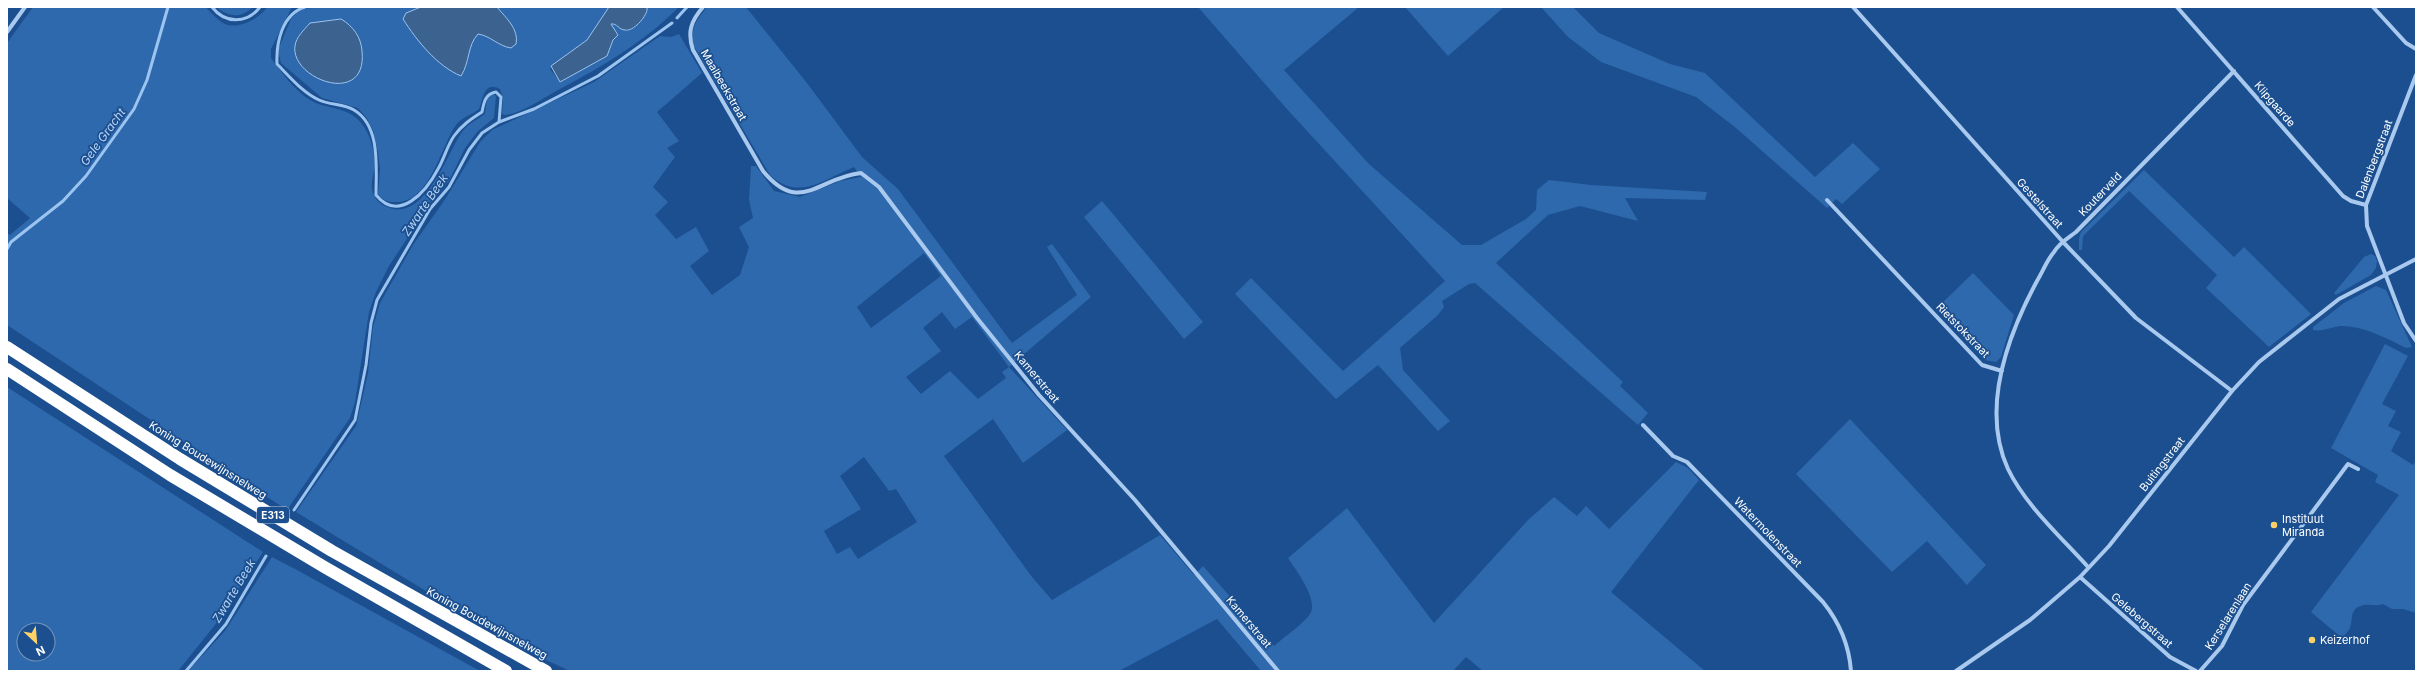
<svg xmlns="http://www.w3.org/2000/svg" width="2423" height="678" viewBox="0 0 2423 678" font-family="Inter,sans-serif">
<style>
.green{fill:#2e69ad;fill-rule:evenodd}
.water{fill:#3c6290;stroke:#9cc4f0}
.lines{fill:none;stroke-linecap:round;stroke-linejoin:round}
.stream{stroke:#9cc4f0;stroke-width:3}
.minor{stroke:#a9c9ee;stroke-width:4}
.motorway{stroke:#fff;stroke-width:12}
.poi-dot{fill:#ffd166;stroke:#1b4f8f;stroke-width:1.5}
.labels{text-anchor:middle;stroke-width:3.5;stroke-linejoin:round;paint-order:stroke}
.shield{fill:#1b4f8f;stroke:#bbcadd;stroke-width:1}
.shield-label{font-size:10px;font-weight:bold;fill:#fff}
.street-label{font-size:11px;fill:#fff;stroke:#1b4f8f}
.poi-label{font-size:11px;fill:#fff;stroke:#1b4f8f;text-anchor:start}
.water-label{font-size:12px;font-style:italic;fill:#b5d3f5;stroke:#1b4f8f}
</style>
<rect width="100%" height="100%" fill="#1b4f8f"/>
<path class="green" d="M33,7H206C211,13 220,23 228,25C242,28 261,17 267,7H292L271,49V58C282,73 294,90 310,100C327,110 348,106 361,123C370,133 375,152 375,165C374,175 369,186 374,195C377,202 382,205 390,208C424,220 447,156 460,135C466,125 476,120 485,114L487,99L493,94L496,96L494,118L478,131L465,148L449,181L434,198L389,266L376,292L369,312L355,402L350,418L287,510L7,325V233L10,235L30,218L7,198V43Z
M216,7H253C240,19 229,17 216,7Z
M323,7H421L406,13L403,19L437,60L469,53L471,41L478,34L488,36L497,43L512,26L497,7H609L587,40L550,69L560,82L607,56L613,40L618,33L611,26L612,23L627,31C635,28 648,16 647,7H679C642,44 598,69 551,94C537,102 520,114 504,115L502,114L503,98L500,89C484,80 483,99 479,109C472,115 462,117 456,125C440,148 430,204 394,202C387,202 383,200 378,194L380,169L378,152L373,130L366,117L358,108L322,98L281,63L278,50L291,19L300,9Z
M707,7H746L807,83L862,157L898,189L1012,343L1077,295L1047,247L1052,244L1091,297L1009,367L1067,430L1023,463L993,419L944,456L1032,577L1052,600L1160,535L1194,575L1203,566L1274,646C1284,637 1303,624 1310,614C1319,600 1296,570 1288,558L1347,508L1434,623L1528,520L1554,497L1577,516L1586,506L1609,529L1676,462L1688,468L1699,480L1611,592L1705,671H1483L1466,657L1453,671H1261L1217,619L1119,671H570L520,648L296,512L356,426L368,373L373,327L380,303L413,245L446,198L480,142L492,130L594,82L660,36L671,37L679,34L702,73L657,112L679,141L667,148L675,157L653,187L668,202L655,215L676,239L696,227L709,251L690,266L712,295L740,275L749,247L739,227L753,218L749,200L751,166H756L774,191L800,197L840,181L861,177L854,167C824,179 799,202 770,175L694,46C689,29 697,20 707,7ZM924,253L941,276L871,328L857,307ZM942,312L955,329L972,317L1009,367L1002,372L1006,378L978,399L950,371L921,394L906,377L941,351L923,328ZM864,457L889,491L896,489L917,522L858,559L850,547L837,554L824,531L861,509L840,476Z
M1198,7H1359L1284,70L1369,164L1462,245H1481L1526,219L1536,210L1537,190L1549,180L1591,185L1707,192L1705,200L1625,198L1638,221L1580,206L1548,215L1496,263L1623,382L1620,386L1648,413L1638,425L1475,283L1469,284L1442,301L1444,307L1438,315L1400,348L1403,370L1450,421L1438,431L1378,365L1336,399L1235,294L1251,278L1343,371L1445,281L1286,108Z
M1405,7H1504L1448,56Z
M1541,7H1573L1599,33L1670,64L1705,73L1815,177L1853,143L1880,169L1842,204L1836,199L1827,208L1736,128L1696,97L1601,62L1568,37Z
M2144,170L2234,257L2244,247L2311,314L2269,347L2206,288L2217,275L2129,191L2083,236L2082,250H2079V238L2081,232Z
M1102,201L1203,322L1184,339L1084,217Z
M2371,254L2375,256L2377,261L2376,268L2371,275L2336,295L2334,293L2364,257Z
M1973,273L2014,315L2001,357L1996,362L1984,360L1937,308Z
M2376,286L2386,290L2412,347L2406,348C2386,338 2364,326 2341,326C2332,327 2321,332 2313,330V327L2344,303Z
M2385,344L2408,356L2382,404L2396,411L2388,426L2401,432L2391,451L2413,465L2416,460V613L2403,609H2392L2383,604C2376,607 2368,603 2361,606C2348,610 2354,622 2349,630C2347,633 2344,635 2342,638L2311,612L2399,495L2375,482L2378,475L2331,448Z
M7,387L263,552L219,620L178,671H7ZM24,630H48V654H24Z
M1850,419L1986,565L1967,585L1927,541L1892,572L1796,474Z
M272,557L297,570L480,671H188L225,631Z"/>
<path class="water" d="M421,7H497C506,18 519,29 516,44L511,48C498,46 491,36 478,34C467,46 470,62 461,76C437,66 417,41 403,19L406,13Z
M609,7H647V10C646,17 633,32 625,30C619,30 617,23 611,24L618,35L613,40L607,56L560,82L551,66L587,40Z
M341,19C353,26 361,37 362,51C368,108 290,79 295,46C296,37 304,30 310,23Z"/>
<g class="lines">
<path class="stream" d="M212,7C225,24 247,24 260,7
M305,7C282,14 276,43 277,64C290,77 302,92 319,100C330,105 344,104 354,110C381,126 376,168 376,195C399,223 426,192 438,169C444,159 447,146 454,136C462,125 471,119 482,112C484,102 485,94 496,92L501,97L499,122
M677,18L687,7
M7,249L11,242L63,201L86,176L134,109L147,80L168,7
M294,510L355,420L366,365L371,323L377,300L430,209L449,187L469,150L482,133L499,122L534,109L598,76L672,23
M186,671L226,624L266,556"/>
<path class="minor" d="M703,7C691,21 687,32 693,50L763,171C800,216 819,177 861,173L879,187L977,318L1039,395L1135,500L1278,671
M1853,7L2063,242L2136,318L2232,391
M2177,7L2343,196L2351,201L2366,205
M2373,7L2406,43L2416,49
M7,32L25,7
M2416,75L2366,205L2367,226L2404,323L2416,341
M1827,200L1982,365L2002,371
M1643,425L1673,456L1687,462L1823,602C1840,623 1849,644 1851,671
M2088,567C2061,537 2026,506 2008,469C1980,408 2008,335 2037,281C2043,271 2047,260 2054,252C2059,243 2068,238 2076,232L2234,71
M2080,577L2170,657L2196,671
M1956,671L2030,620L2080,577L2109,546L2232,391L2259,362L2339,299L2416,259
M2200,671L2222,646L2243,605L2348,464L2358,469"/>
<path class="motorway" d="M7,347L180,459L332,551L546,671
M7,369L170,475L326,568L506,671"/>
</g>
<g class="poi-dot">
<circle cx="2274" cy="525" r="4"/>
<circle cx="2312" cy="640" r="4"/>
</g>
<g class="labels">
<rect class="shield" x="257" y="507" width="32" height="16" rx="3"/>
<g class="shield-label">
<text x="273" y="519">E313</text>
</g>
<g class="street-label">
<text transform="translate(724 85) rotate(60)" y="4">Maalbeekstraat</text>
<text transform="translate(2275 104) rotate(49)" y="4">Klipgaarde</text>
<text transform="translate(2374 159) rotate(-69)" y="4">Dalenbergstraat</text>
<text transform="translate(2100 194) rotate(-46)" y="4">Kouterveld</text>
<text transform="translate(2040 203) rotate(48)" y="4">Gestelstraat</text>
<text transform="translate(1963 330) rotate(46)" y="4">Rietstokstraat</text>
<text transform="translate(1037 377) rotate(50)" y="4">Kamerstraat</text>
<text transform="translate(208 460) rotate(32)" y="4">Koning Boudewijnsnelweg</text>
<text transform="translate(2162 464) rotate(-52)" y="4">Buitingstraat</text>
<text transform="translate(1768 532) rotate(46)" y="4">Watermolenstraat</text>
<text transform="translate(2228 616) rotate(-58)" y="4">Kerselarenlaan</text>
<text transform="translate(2142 620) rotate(41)" y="4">Gelebergstraat</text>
<text transform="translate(1249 622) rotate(50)" y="4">Kamerstraat</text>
<text transform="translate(487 623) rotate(29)" y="4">Koning Boudewijnsnelweg</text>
</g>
<g class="poi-label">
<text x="2282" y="523">Instituut<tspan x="2282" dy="13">Miranda</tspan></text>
<text x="2320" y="644">Keizerhof</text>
</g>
<g class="water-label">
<text transform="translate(103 137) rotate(-54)" y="4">Gele Gracht</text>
<text transform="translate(425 205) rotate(-56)" y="4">Zwarte Beek</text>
<text transform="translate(234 591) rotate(-59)" y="4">Zwarte Beek</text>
</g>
</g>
<rect width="2423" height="678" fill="none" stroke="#ffffff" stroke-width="16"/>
<g transform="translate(36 642) rotate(154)"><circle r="19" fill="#1b4f8f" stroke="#7695bc"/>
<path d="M0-3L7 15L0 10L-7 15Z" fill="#ffd166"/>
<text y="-6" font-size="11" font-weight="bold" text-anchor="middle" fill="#ffffff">N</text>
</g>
</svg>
